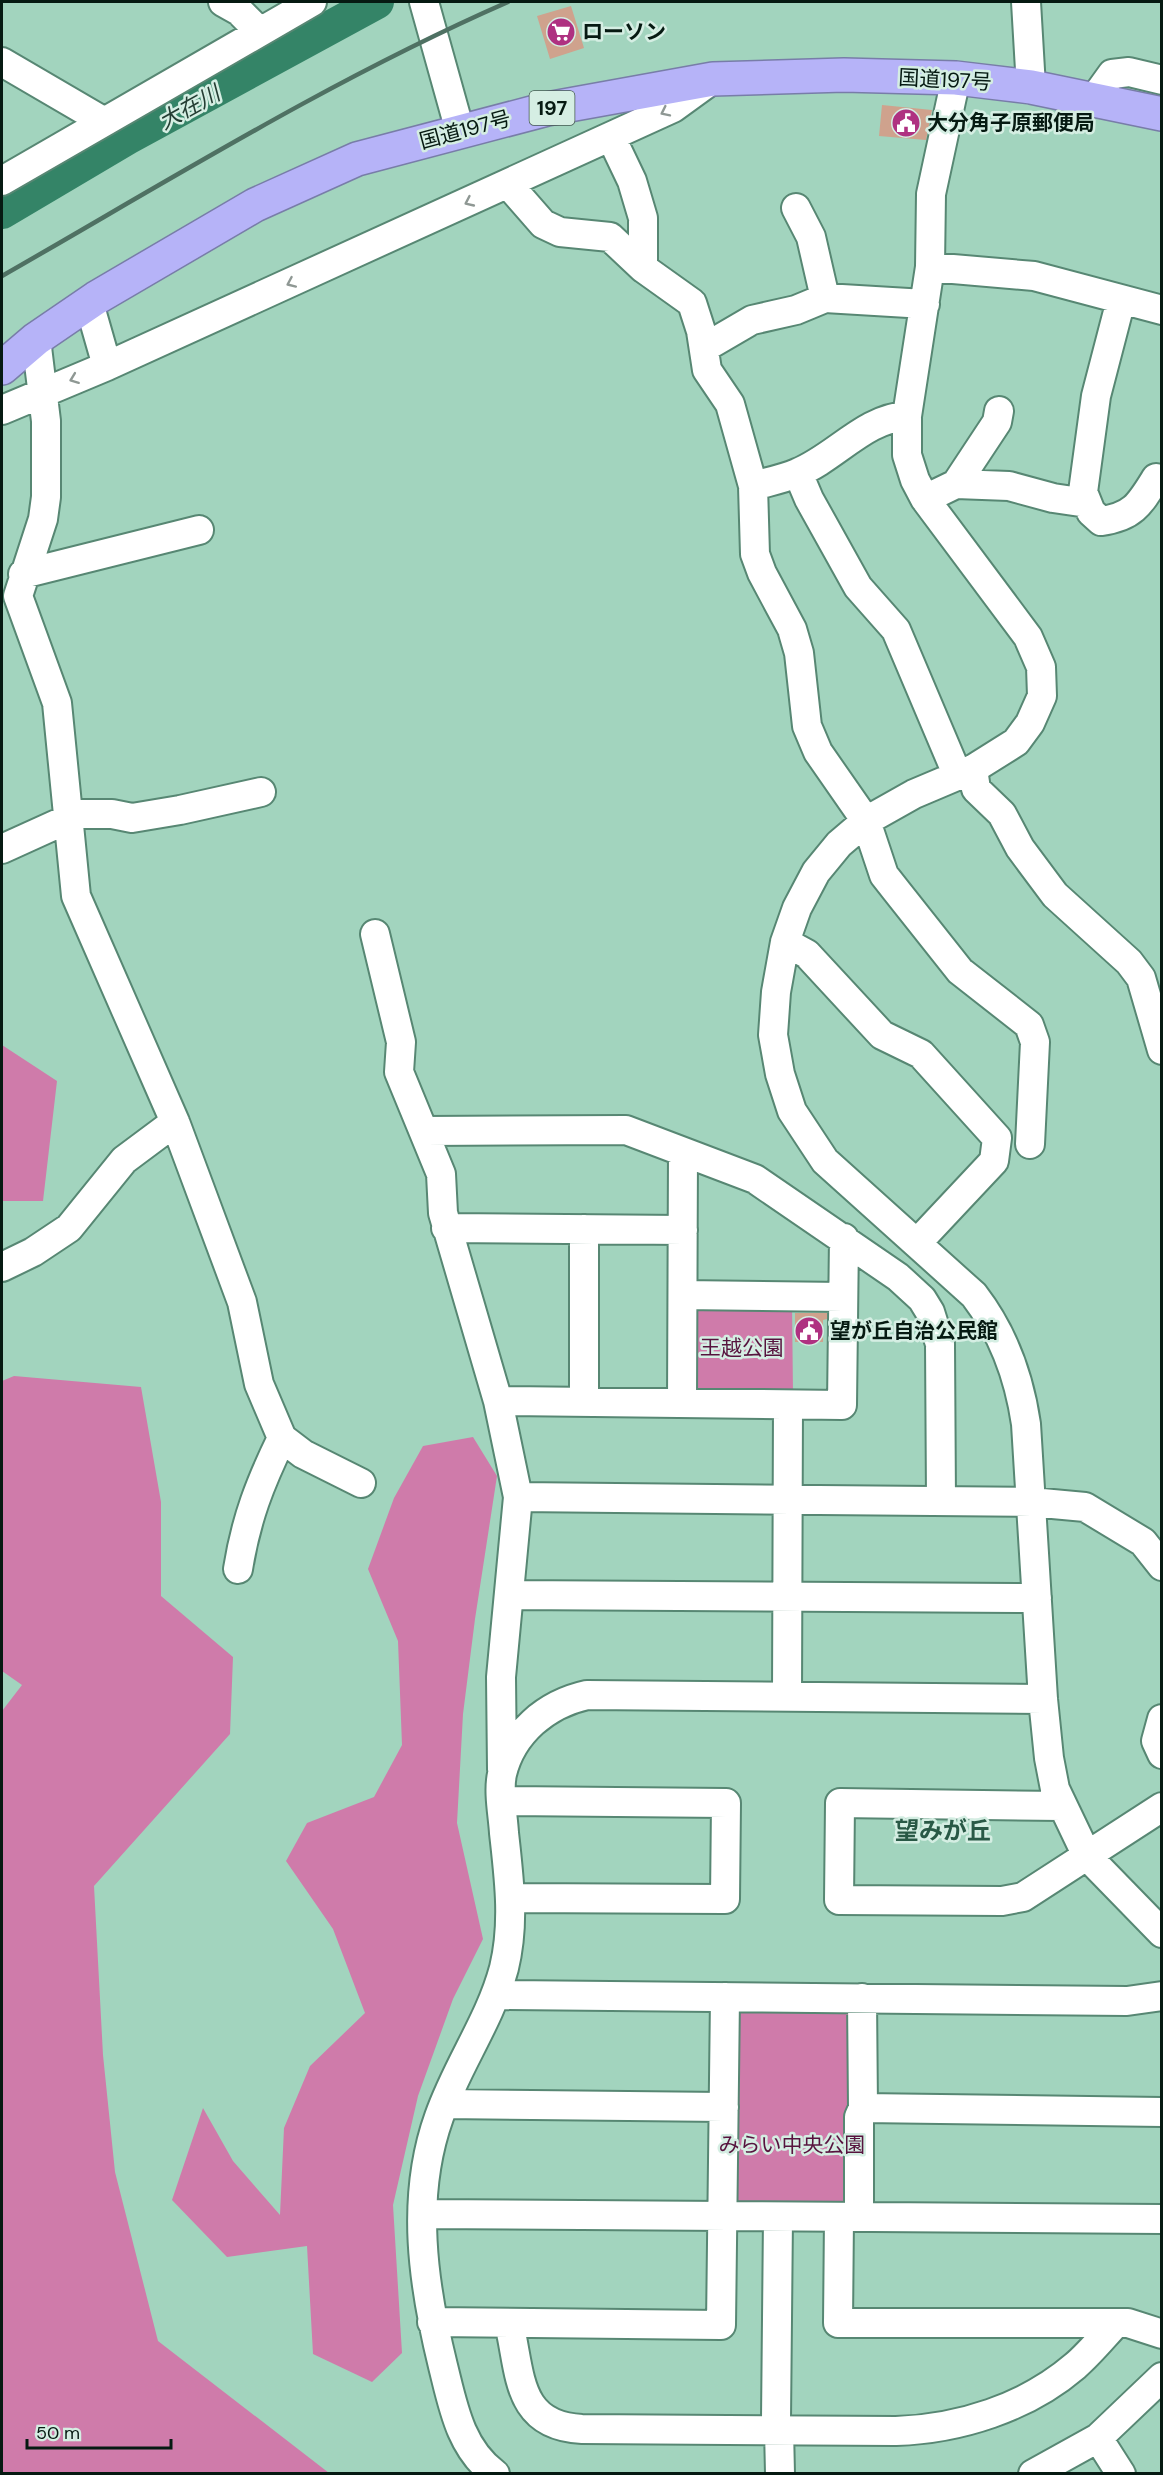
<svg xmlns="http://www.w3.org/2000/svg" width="1163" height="2475" viewBox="0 0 1163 2475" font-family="'DM Sans','Noto Sans JP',sans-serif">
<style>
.green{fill:#cf7baa}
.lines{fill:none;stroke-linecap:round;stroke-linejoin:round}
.river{stroke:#348467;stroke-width:34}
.building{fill:#cfa28d}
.minor-casing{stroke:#578773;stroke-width:32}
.highway-casing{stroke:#787da8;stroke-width:36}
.minor{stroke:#fff;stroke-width:28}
.highway{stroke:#b6b3f8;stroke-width:33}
.rail{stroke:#4f7163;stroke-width:4.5}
.oneway{stroke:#8f9894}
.labels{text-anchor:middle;stroke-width:5;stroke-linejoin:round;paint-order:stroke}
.shield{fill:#d5eee3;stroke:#445a51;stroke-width:1.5}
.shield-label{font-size:20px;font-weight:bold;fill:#061a12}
.poi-label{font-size:21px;font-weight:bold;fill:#061a12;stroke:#d5eee3;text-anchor:start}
.street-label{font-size:21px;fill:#061a12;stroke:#d5eee3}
.park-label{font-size:21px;fill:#57133e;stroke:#d5eee3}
.water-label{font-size:22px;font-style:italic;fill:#243d33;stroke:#d5eee3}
.quarter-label{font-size:24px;font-weight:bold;fill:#295946;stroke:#d5eee3}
</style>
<rect width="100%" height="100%" fill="#a2d4be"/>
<path class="green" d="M2,1045L57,1081L43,1201H2Z
M691,1301L792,1302L793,1395L701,1394L690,1384Z
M14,1376L141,1387L161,1502V1596L233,1657L230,1734L94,1886L103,2055L115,2172L158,2341L329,2473H2V1711L22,1685L2,1671V1381Z
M473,1437L497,1476L475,1619L463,1714L457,1823L483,1939L453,1999L418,2096L393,2205L402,2353L372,2382L313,2354L307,2246L227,2257L172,2200L203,2108L233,2161L280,2215L284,2128L310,2066L365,2013L333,1929L286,1861L307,1823L374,1797L402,1745L398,1641L368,1569L394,1498L423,1446Z
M741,2006L844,2007L855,2017L853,2209L730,2207L732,2017Z"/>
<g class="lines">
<path class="river" d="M2,212L127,138L377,2"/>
</g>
<path class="building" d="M571,6L584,48L550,59L537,16Z
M882,105L932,110L926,140L879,136Z
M795,1313H827V1319L823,1320V1342H795Z"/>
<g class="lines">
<g class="minor-casing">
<path id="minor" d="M223,2L239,11L259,31
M424,2L460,131
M1026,2L1031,87
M2,62L103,121
M956,78L931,194L930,267L907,416V455L915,480L925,499L1028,637L1041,667L1042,696L1030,723L1016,742L973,769L914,794L866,821L839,844L816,872L797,908L785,942L776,992L773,1035L780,1074L792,1111L825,1161L974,1295C1004,1334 1019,1376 1026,1424L1043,1699L1049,1758L1055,1789L1087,1856L1162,1933
M1094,99L1112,74L1129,72L1162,80
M611,137L632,181L643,218V268L692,303L701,331L707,370L730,404L753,486C767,482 783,479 797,473C835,458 865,418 907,416
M2,181L312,2
M508,184L543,224L560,232L610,237L643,268
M796,208L811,237L825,298
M930,267L1034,276L1162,310
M1121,300L1096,396L1083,492L1091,512L1101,521C1133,517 1140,504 1156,478
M89,303L107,366
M36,339L46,421V497L43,519L18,596L57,703L76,896L175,1122L242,1302L259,1384L282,1438L303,1454L361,1483
M704,348L752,320L796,310L825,298L925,304
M2,410L107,366L673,108L713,79
M798,473L809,499L858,587L896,630L957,774
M956,484L997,422L999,411
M753,486L755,554L762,573L792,629L799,653L807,726L818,752L866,821L884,875L895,889L960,971L1029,1025L1035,1042L1030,1144
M925,499L956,484L1009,486L1053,498L1087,503
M23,574L199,530
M973,769L976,789L1002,814L1020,848L1055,895L1129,962L1141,978L1162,1050
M67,814H112L132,818L180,810L261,792
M2,849L68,819
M375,934L401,1042L399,1072L441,1174L443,1213L498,1401L518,1497L501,1677L502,1769
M785,942L807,954L882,1035L921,1054L997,1138L994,1161L917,1243
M425,1131L626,1130L755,1179L898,1277L922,1299L930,1312L940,1344L941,1501
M446,1228L683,1230
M584,1229V1402
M2,1267L33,1252L69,1228L124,1160L175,1122
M683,1295L843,1297
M498,1401L842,1405L844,1238
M682,1403L683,1153
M518,1497L1031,1502L1085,1507L1143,1542L1162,1566
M238,1569C246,1519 260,1483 282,1438
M509,1595L1037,1598
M787,1696L788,1405
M1162,1719L1156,1741L1162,1754
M501,1801L726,1803L725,1899L511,1898
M1061,1806L840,1803L839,1900L1002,1901L1023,1897L1162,1807
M496,1995L1127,2001L1162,1996
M862,1998L863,2108L1162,2112
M444,2104L724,2107
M423,2214L1162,2219
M778,2217L776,2420L779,2429L780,2474
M839,2217L838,2323H1128L1162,2334
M859,2217V2117L863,2108
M432,2322L721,2325L725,1997
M509,2323C521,2374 516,2426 582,2429L896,2431C959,2429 1026,2408 1075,2366C1090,2353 1103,2337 1116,2323
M1098,2438L1121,2474
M495,2474C460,2448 453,2406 443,2366C423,2285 410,2198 439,2117C457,2065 490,2021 504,1968C515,1923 509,1878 504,1833C503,1815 498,1792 502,1774C512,1733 546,1704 587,1695L1043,1699
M1033,2474L1098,2438L1162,2377"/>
</g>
<g class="highway-casing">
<path id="highway" d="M2,368L36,339L96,298L255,205L357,159L547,109L713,79L844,75L956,78L1031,87L1162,114"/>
</g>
<use href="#minor" class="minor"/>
<use href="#highway" class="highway"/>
<path class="rail" d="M2,276C168,181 332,79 508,2"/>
</g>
<defs><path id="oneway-chevron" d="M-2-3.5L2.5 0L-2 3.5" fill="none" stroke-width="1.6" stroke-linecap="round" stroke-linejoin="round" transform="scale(1.5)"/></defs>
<g class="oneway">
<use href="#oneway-chevron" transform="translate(665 112) rotate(154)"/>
<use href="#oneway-chevron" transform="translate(469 202) rotate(155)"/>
<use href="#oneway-chevron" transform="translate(291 283) rotate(156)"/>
<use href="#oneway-chevron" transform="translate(74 379) rotate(159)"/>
</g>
<defs>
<g id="supermarket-disc" transform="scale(1.5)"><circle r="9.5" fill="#af3181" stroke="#d5eee3"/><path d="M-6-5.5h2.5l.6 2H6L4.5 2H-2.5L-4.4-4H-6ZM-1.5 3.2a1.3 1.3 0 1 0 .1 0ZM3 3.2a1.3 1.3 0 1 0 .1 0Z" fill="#fff"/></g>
<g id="civic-disc" transform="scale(1.5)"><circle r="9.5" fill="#af3181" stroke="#d5eee3"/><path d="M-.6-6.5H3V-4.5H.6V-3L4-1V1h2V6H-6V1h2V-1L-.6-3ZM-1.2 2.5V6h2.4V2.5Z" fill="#fff"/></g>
</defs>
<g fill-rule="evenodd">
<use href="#supermarket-disc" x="561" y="32"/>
<use href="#civic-disc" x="906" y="123"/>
<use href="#civic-disc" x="809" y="1331"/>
</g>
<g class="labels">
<rect class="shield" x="529.5" y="91" width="45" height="34" rx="4.5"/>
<g class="shield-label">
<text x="552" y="115">197</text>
</g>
<g class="poi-label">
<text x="582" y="39">ローソン</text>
<text x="927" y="130">大分角子原郵便局</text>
<text x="830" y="1338">望が丘自治公民館</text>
</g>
<g class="street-label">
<text transform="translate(945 80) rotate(3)" y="7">国道197号</text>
<text transform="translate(465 130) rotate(-15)" y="7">国道197号</text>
</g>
<g class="park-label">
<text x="742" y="1355">王越公園</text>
<text x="792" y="2152">みらい中央公園</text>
</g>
<g class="water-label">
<text transform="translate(189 107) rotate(-29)" y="8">大在川</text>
</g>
<g class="quarter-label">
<text x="943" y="1839">望みが丘</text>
</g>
</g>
<rect width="1163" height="2475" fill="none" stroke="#061a12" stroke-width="6"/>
<path d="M27 2439v9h144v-9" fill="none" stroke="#061a12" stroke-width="3"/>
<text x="36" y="2439" font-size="18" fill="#061a12" stroke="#d5eee3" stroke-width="4.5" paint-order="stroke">50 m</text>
</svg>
